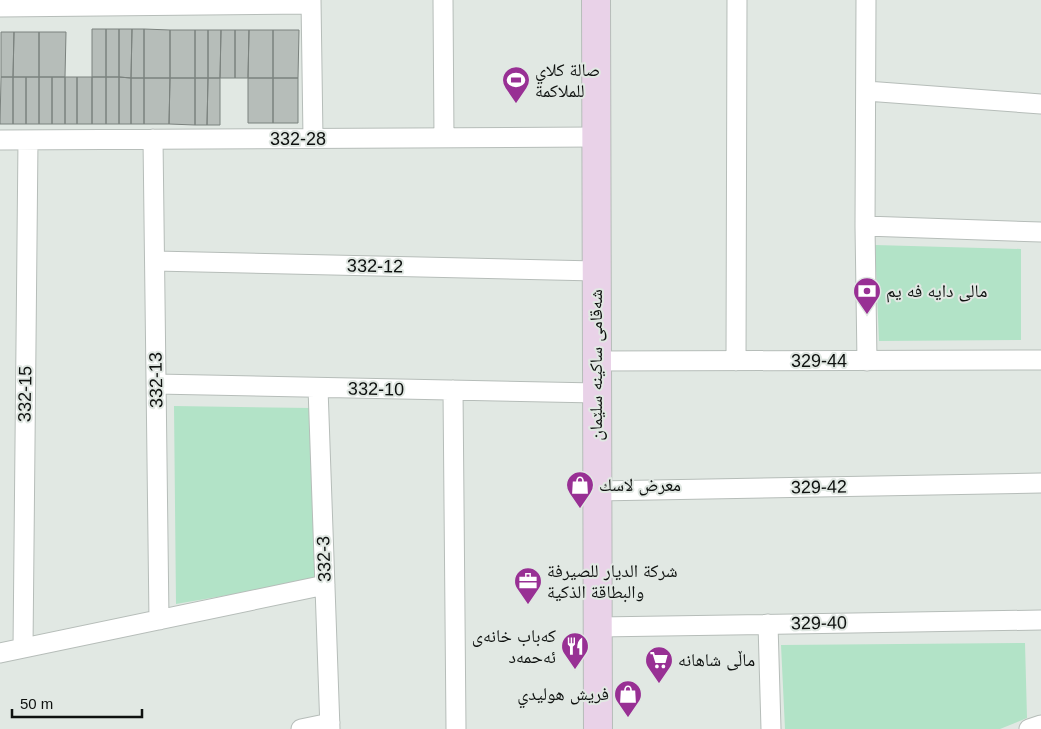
<svg xmlns="http://www.w3.org/2000/svg" width="1041" height="729" viewBox="0 0 1041 729" font-family="Helvetica,'Noto Naskh Arabic',sans-serif">
<style>
.green{fill:#b2e3c7}
.building{fill:#b6bdb9;stroke:#7b827e}
.lines{fill:none;stroke-linecap:round;stroke-linejoin:round}
.street-casing{stroke:#b6bdb9;stroke-width:21}
.secondary-casing{stroke:#b6bdb9;stroke-width:30}
.street{stroke:#fff;stroke-width:19}
.secondary{stroke:#e9d2e8;stroke-width:28}
.labels{text-anchor:middle;stroke-width:4;stroke-linejoin:round;paint-order:stroke}
.poi-label{font-size:18px;fill:#0e110f;stroke:#e1e8e3;text-anchor:start}
.street-label{font-size:18px;fill:#0e110f;stroke:#e1e8e3}
</style>
<rect width="100%" height="100%" fill="#e1e8e3"/>
<path class="green" d="M875,245L1021,249V340L879,341Z
M174,406L310,408L315,580L176,604Z
M1025,643L1027,718L1000,729H785L781,645Z"/>
<path class="building" d="M92,29H106V77H92Z
M106,29H119V77H106Z
M119,29H132L131,78L119,77Z
M132,29H144V78H131Z
M144,29L170,30V78H144Z
M170,30H195V78H170Z
M195,30H208V78H195Z
M208,30H221L220,78H208Z
M221,30H235V78H220Z
M235,30H249L248,78H235Z
M249,30H273V78H248Z
M273,30H299L298,78H273Z
M1,32H14L13,77H1Z
M14,32H39V77H13Z
M39,32H66L65,77H39Z
M1,77H13V124H0Z
M13,77H26V124H13Z
M26,77H39V124H26Z
M39,77H52V124H39Z
M52,77H65V124H52Z
M65,77H77V124H65Z
M77,77H92V124H77Z
M92,77H106V124H92Z
M106,77H119V124H106Z
M119,77L131,78V124H119Z
M131,78H144V124H131Z
M144,78H170L169,124H144Z
M170,78H195V125L169,124Z
M195,78H208L207,125H195Z
M208,78H220V125H207Z
M248,78H273V123H248Z
M273,78H298V123H273Z"/>
<g class="lines">
<g class="street-casing">
<path id="street" d="M311,0L313,138
M443,0L444,138
M866,0L865,226L867,361
M0,7L311,4
M866,91L1041,104
M153,139L159,620
M0,140L596,137
M865,226L1041,232
M155,261L596,271
M596,361L1041,360
M736,361L737,0
M156,384L597,393
M318,388L330,729
M453,390L456,729
M597,491L1041,483
M768,624L771,729
M598,627L1041,620
M23,648L28,140
M0,653L325,585
M301,729L330,723
M1029,729L1041,725"/>
</g>
<g class="secondary-casing">
<path id="secondary" d="M596,0L598,729"/>
</g>
<use href="#street" class="street"/>
<use href="#secondary" class="secondary"/>
</g>
<defs>
<g id="stadium-pin" transform="scale(1.4375)"><path d="M0 17L-7.5 6A9.5 9.5 0 1 1 7.5 6Z" fill="#983094" stroke="#e1e8e3"/><path d="M0-5a6.5 5 0 1 0 0 10a6.5 5 0 1 0 0-10ZM-3.5-1.8h7v3.6h-7Z" fill="#fff"/></g>
<g id="bank-pin" transform="scale(1.4375)"><path d="M0 17L-7.5 6A9.5 9.5 0 1 1 7.5 6Z" fill="#983094" stroke="#e1e8e3"/><path d="M-6-4H6V4H-6ZM0-2.3a2.3 2.3 0 1 0 0 4.6a2.3 2.3 0 1 0 0-4.6Z" fill="#fff"/></g>
<g id="shop-pin" transform="scale(1.4375)"><path d="M0 17L-7.5 6A9.5 9.5 0 1 1 7.5 6Z" fill="#983094" stroke="#e1e8e3"/><path d="M-5-2.5h2.3a2.7 3.5 0 0 1 5.4 0H5L5.5 6h-11ZM-1.5-2.5h3a1.5 2.3 0 0 0-3 0Z" fill="#fff"/></g>
<g id="office-pin" transform="scale(1.4375)"><path d="M0 17L-7.5 6A9.5 9.5 0 1 1 7.5 6Z" fill="#983094" stroke="#e1e8e3"/><path d="M-6-3h4V-5.5h4V-3h4V5H-6ZM-1-4.5V-3h2v-1.5ZM-6 0V1H6V0Z" fill="#fff"/></g>
<g id="restaurant-pin" transform="scale(1.4375)"><path d="M0 17L-7.5 6A9.5 9.5 0 1 1 7.5 6Z" fill="#983094" stroke="#e1e8e3"/><path d="M-5-6h1v4h1v-4h1v4h1v-4h1v5L-1.5 .5V6h-2V.5L-5-1ZM5-6V6H3V1.5H1.5Q1.5-4 5-6Z" fill="#fff"/></g>
<g id="supermarket-pin" transform="scale(1.4375)"><path d="M0 17L-7.5 6A9.5 9.5 0 1 1 7.5 6Z" fill="#983094" stroke="#e1e8e3"/><path d="M-6-5.5h2.5l.6 2H6L4.5 2H-2.5L-4.4-4H-6ZM-1.5 3.2a1.3 1.3 0 1 0 .1 0ZM3 3.2a1.3 1.3 0 1 0 .1 0Z" fill="#fff"/></g>
</defs>
<g fill-rule="evenodd">
<use href="#stadium-pin" x="516" y="80"/>
<use href="#bank-pin" x="867" y="291"/>
<use href="#shop-pin" x="580" y="485"/>
<use href="#office-pin" x="528" y="581"/>
<use href="#restaurant-pin" x="575" y="646"/>
<use href="#supermarket-pin" x="659" y="660"/>
<use href="#shop-pin" x="628" y="694"/>
</g>
<g class="labels">
<g class="poi-label">
<text x="535" y="76">صالة كلاي<tspan x="535" dy="21">للملاكمة</tspan></text>
<text x="886" y="297">مالى دايه فه يم</text>
<text x="599" y="491">معرض لاسك</text>
<text x="547" y="577">شركة الديار للصيرفة<tspan x="547" dy="21">والبطاقة الذكية</tspan></text>
<text x="556" y="642" text-anchor="end">کەباب خانەی<tspan x="556" dy="21">ئەحمەد</tspan></text>
<text x="678" y="666">ماڵی شاھانە</text>
<text x="609" y="700" text-anchor="end">فريش هوليدي</text>
</g>
<g class="street-label">
<text x="298" y="145">332-28</text>
<text transform="translate(375 266) rotate(1)" y="6">332-12</text>
<text x="819" y="367">329-44</text>
<text transform="translate(596 365) rotate(-90)" y="6">شەقامی ساکینە سلێمان</text>
<text transform="translate(156 380) rotate(-91)" y="6">332-13</text>
<text transform="translate(376 389) rotate(1)" y="6">332-10</text>
<text transform="translate(25 394) rotate(-89)" y="6">332-15</text>
<text transform="translate(819 487) rotate(-1)" y="6">329-42</text>
<text transform="translate(324 559) rotate(-92)" y="6">332-3</text>
<text transform="translate(819 623) rotate(-1)" y="6">329-40</text>
</g>
</g>
<path d="M12 709v8h130v-8" fill="none" stroke="#0e110f" stroke-width="2.5"/>
<text x="20" y="709" font-size="15" fill="#0e110f" stroke="#e1e8e3" stroke-width="4" paint-order="stroke">50 m</text>
</svg>
